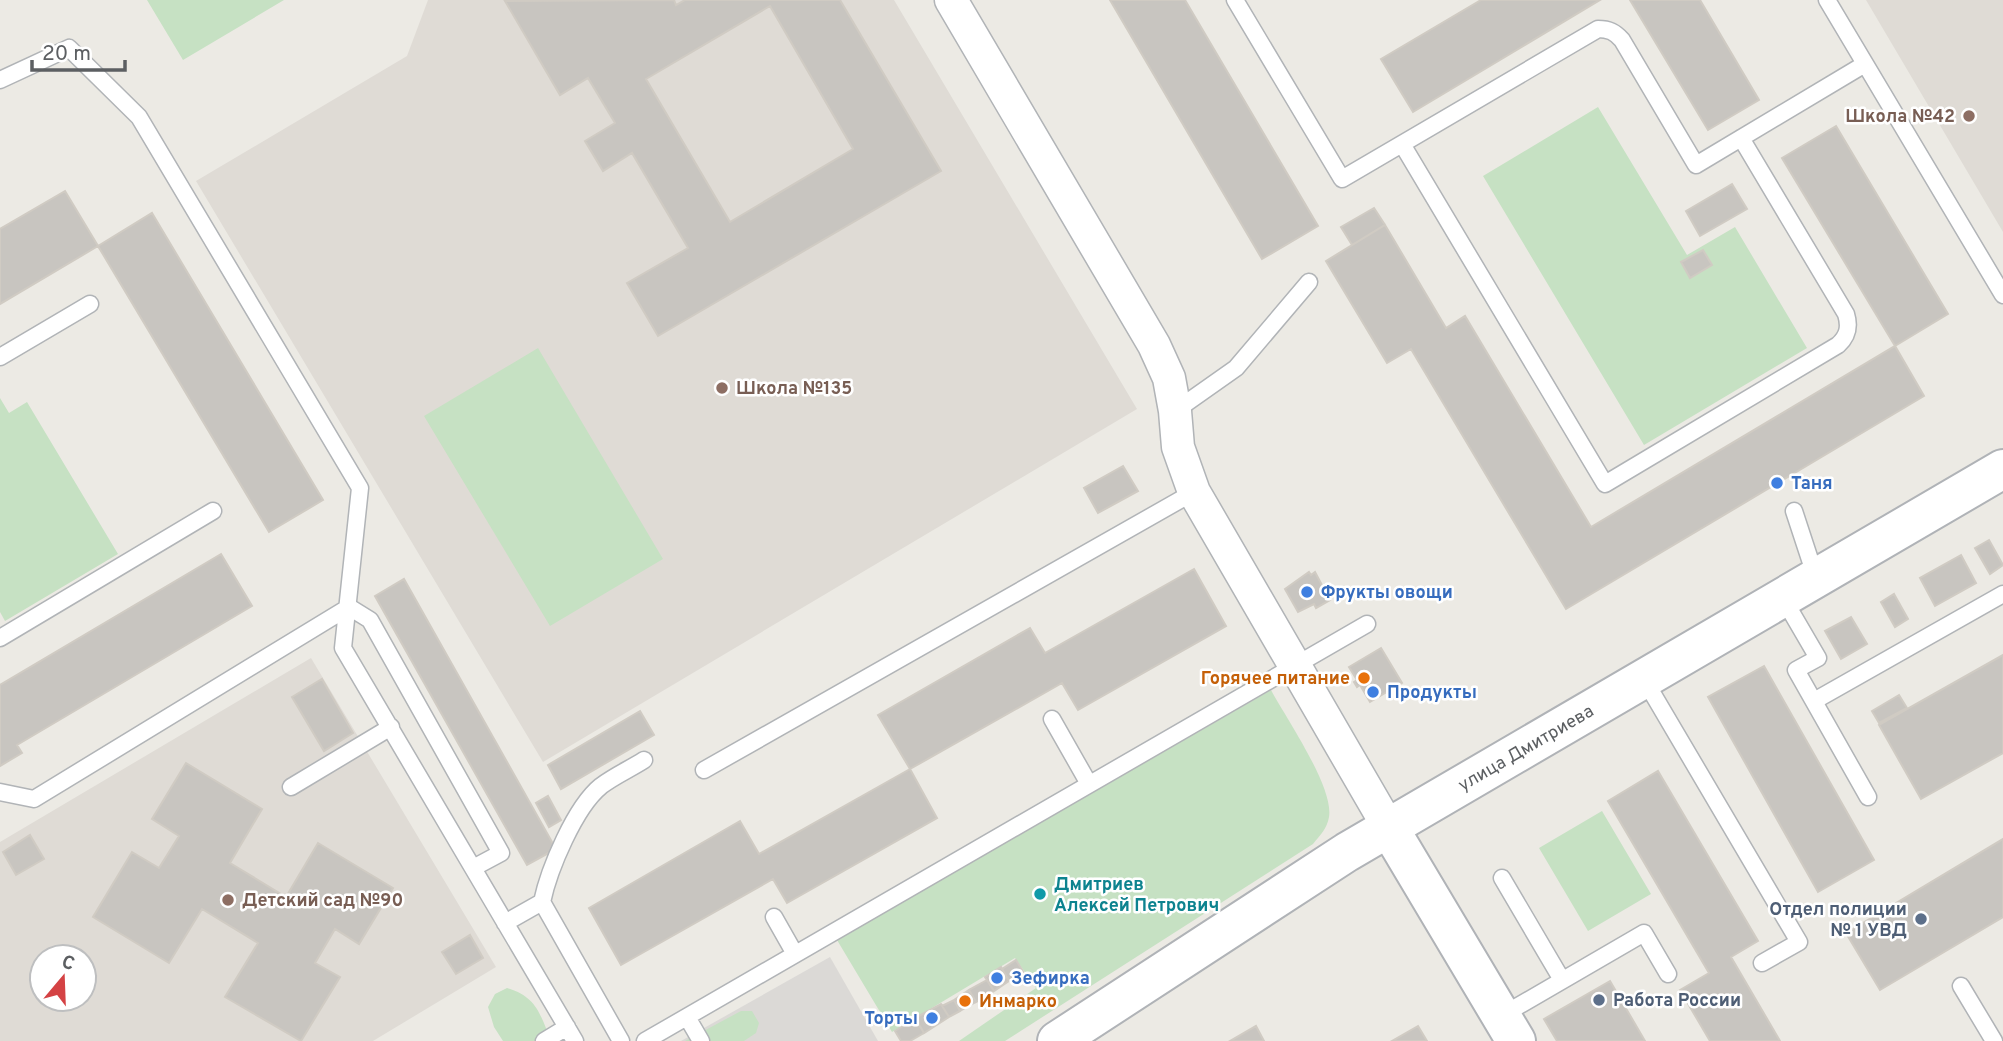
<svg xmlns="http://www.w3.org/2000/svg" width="2003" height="1041" viewBox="0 0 2003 1041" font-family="Overpass,sans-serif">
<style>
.industrial{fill:#dbd9d6}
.education{fill:#dfdbd5;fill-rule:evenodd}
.green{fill:#c6e1c3}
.building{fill:#c8c5c0;stroke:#d0cbc3;stroke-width:2;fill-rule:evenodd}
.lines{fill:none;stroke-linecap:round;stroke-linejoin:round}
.lane-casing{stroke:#b1b4b7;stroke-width:19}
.street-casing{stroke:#b1b4b7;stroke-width:35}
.secondary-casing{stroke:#b0b3b7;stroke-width:42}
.lane{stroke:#fff;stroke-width:16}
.street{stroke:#fff;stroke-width:32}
.secondary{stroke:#fff;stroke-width:38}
.education-dot{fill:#8d6e63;stroke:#fff;stroke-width:2.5}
.shop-dot{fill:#3f7fe0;stroke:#fff;stroke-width:2.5}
.food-dot{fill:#e8710a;stroke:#fff;stroke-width:2.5}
.culture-dot{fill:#0f9aa8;stroke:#fff;stroke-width:2.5}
.service-dot{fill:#5c6f8a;stroke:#fff;stroke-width:2.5}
.labels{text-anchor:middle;stroke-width:5;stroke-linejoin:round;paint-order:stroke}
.education-label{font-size:18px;font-weight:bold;fill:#785e54;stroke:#fff;text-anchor:start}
.shop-label{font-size:18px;font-weight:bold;fill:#366cbe;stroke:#fff;text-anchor:start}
.food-label{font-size:18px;font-weight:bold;fill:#c56008;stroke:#fff;text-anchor:end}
.street-label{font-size:18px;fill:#5c5f62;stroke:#fff}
.culture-label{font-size:18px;font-weight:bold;fill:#0d838f;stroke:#fff;text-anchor:start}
.service-label{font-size:18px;font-weight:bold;fill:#4e5e75;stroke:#fff;text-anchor:end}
</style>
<rect width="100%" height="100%" fill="#eceae4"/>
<path class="industrial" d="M830,957L878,1041H681Z"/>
<path class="education" d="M428,0H894L1137,409L543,762L196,181L407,56Z
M1866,0H2003V232Z
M311,658L496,967L373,1041H0V842ZM42,957H84V999H42Z"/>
<path class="green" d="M147,0H284L183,60Z
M1598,107L1687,255L1735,227L1807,348L1644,445L1483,176Z
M538,348L663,559L550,626L424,416Z
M0,398L9,413L27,402L118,554L5,621L0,612Z
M1271,690C1286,718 1334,787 1329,817C1327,829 1320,835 1313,844L1005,1041H959L1036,988L1015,958L892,1032L837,940Z
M1602,811L1651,894L1588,931L1539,848Z
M507,988C537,997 540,1014 551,1041H503L494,1027L488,1007L495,994Z
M741,1011H752L759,1023L756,1033L744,1041H685Z"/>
<path class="building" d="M674,0L676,5L685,0H840L941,171L658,336L627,283L688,248L632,153L603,171L585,141L615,123L588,78L560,95L505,1ZM770,6L853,149L730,222L646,79Z
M1110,0H1185L1318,226L1262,259Z
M1481,0H1600L1413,112L1381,59Z
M1630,0H1700L1759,100L1708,130Z
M1836,126L1948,314L1895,346L1782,158Z
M1732,184L1747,209L1700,236L1686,211Z
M65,191L98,246L0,304V229Z
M1374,208L1385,225L1352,245L1341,227Z
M152,213L323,500L269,532L98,246Z
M1385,225L1446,328L1465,316L1591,527L1895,346L1924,396L1566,609L1411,349L1387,363L1326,261Z
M1703,250L1712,265L1690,278L1681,262Z
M1123,466L1138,491L1098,513L1084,488Z
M1989,540L2003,565L1990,574L1975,548Z
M221,554L252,606L17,745L22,753L0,766V685Z
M1961,555L1976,583L1935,606L1920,578Z
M1194,569L1226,626L1078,710L1062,683L910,769L878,715L1030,628L1045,653Z
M1309,572L1311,575L1315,572L1330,600L1316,608L1314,604L1298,612L1285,589Z
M404,579L556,849L527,865L375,596Z
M1894,594L1908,619L1895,627L1881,602Z
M1851,617L1867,644L1841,659L1825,631Z
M1381,648L1402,683L1370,702L1360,685L1357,687L1354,682L1357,680L1349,667Z
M2003,655V753L1921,799L1879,725Z
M1764,666L1874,860L1818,892L1708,697Z
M322,679L353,733L324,751L292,697Z
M1899,695L1907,708L1879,723L1872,711Z
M640,711L654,735L561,789L548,765Z
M186,763L262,809L230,863L286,897L318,843L393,888L359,944L335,929L315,963L340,977L301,1041L225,997L258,943L202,909L169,963L93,917L132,852L159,868L179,836L152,819Z
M910,769L937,818L787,903L773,879L621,965L589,908L740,821L759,854Z
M1658,771L1758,941L1731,957L1780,1041H1710L1680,990L1709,973L1608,801Z
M548,796L561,820L549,827L536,803Z
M30,835L44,859L16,875L3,852Z
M2003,839V917L1880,990L1846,933Z
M470,935L483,958L456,974L442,952Z
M1016,960L1024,973L1009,981L1002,969Z
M1001,967L1009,981L994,991L985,977Z
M987,980L994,991L976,1002L969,990Z
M1610,981L1645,1041H1557L1544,1019Z
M969,990L976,1002L960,1011L954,1000Z
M954,1000L960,1011L949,1017L942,1006Z
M941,1004L949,1017L924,1033L915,1018Z
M915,1018L924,1033L910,1041H901L895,1031Z
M1256,1026L1264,1041H1230Z
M1418,1026L1427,1041H1392Z"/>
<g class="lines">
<g class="lane-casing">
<path id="lane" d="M1235,0L1342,179L1598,29C1609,29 1615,32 1622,40L1696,165L1865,64
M1827,0L2003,295
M0,80L69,48L139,117L360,488L343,648L575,1041
M1402,144L1605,484L1838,345C1848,336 1850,327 1846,314L1741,138
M0,357L90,304
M1175,411L1236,368L1309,282
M1794,511L1816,578
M1783,598L1818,658L1796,670L1868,797
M0,638L213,511
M1644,679L1799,942L1762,963
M1814,701L2003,594
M1052,719L1089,784
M704,770L1194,492
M291,787L391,727
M0,792L34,799L349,607L370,620L501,853L473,868
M1502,878L1562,980
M774,917L795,954
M505,923L542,902
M1961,986L1994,1041
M1501,1016L1644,933L1668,974
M687,1017L701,1041
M544,1041L567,1027
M621,1041L542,902C549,869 575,807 601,786C614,776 630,769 644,760
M645,1041L1367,624"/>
</g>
<g class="street-casing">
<path id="street" d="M951,0L1154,345L1169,378L1175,411L1178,447L1194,492L1389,828"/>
</g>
<g class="secondary-casing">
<g id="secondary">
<path d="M1389,828L1516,1041"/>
<path id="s1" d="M1057,1041L1347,852L2003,469"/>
</g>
</g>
<use href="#lane" class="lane"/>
<use href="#street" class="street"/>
<use href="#secondary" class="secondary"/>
</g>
<g class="education-dot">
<circle cx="1969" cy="116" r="7"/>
<circle cx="722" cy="388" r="7"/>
<circle cx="228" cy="900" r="7"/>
</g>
<g class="shop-dot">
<circle cx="1777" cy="483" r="7"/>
<circle cx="1307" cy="592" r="7"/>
<circle cx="1373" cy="692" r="7"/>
<circle cx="997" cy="978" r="7"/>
<circle cx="932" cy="1018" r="7"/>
</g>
<g class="food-dot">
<circle cx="1364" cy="678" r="7"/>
<circle cx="965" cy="1001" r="7"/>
</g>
<circle class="culture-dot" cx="1040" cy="894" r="7"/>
<g class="service-dot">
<circle cx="1921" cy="919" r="7"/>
<circle cx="1599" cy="1000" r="7"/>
</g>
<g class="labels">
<g class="education-label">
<text x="1955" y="122" text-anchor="end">Школа №42</text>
<text x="736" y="394">Школа №135</text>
<text x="242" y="906">Детский сад №90</text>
</g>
<g class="shop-label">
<text x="1791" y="489">Таня</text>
<text x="1321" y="598">Фрукты овощи</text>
<text x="1387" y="698">Продукты</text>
<text x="1011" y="984">Зефирка</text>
<text x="918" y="1024" text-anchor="end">Торты</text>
</g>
<g class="food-label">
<text x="1350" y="684">Горячее питание</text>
<text x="979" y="1007" text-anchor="start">Инмарко</text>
</g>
<g class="street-label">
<text dy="6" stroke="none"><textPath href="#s1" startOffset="553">улица Дмитриева</textPath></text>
</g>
<g class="culture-label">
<text x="1054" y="890">Дмитриев<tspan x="1054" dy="21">Алексей Петрович</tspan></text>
</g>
<g class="service-label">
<text x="1907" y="915">Отдел полиции<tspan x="1907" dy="21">№ 1 УВД</tspan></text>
<text x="1613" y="1006" text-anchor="start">Работа России</text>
</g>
</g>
<g transform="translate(63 978) rotate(19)"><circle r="33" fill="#ffffff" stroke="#bebfc0" stroke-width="2"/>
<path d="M0-5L12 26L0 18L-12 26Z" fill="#d44244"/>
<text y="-10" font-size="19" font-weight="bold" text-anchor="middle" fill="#5c5f62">С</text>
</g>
<path d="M32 60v10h93v-10" fill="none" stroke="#5c5f62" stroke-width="3.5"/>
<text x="42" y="60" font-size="21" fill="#5c5f62" stroke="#ffffff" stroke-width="5" paint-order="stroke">20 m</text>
</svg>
